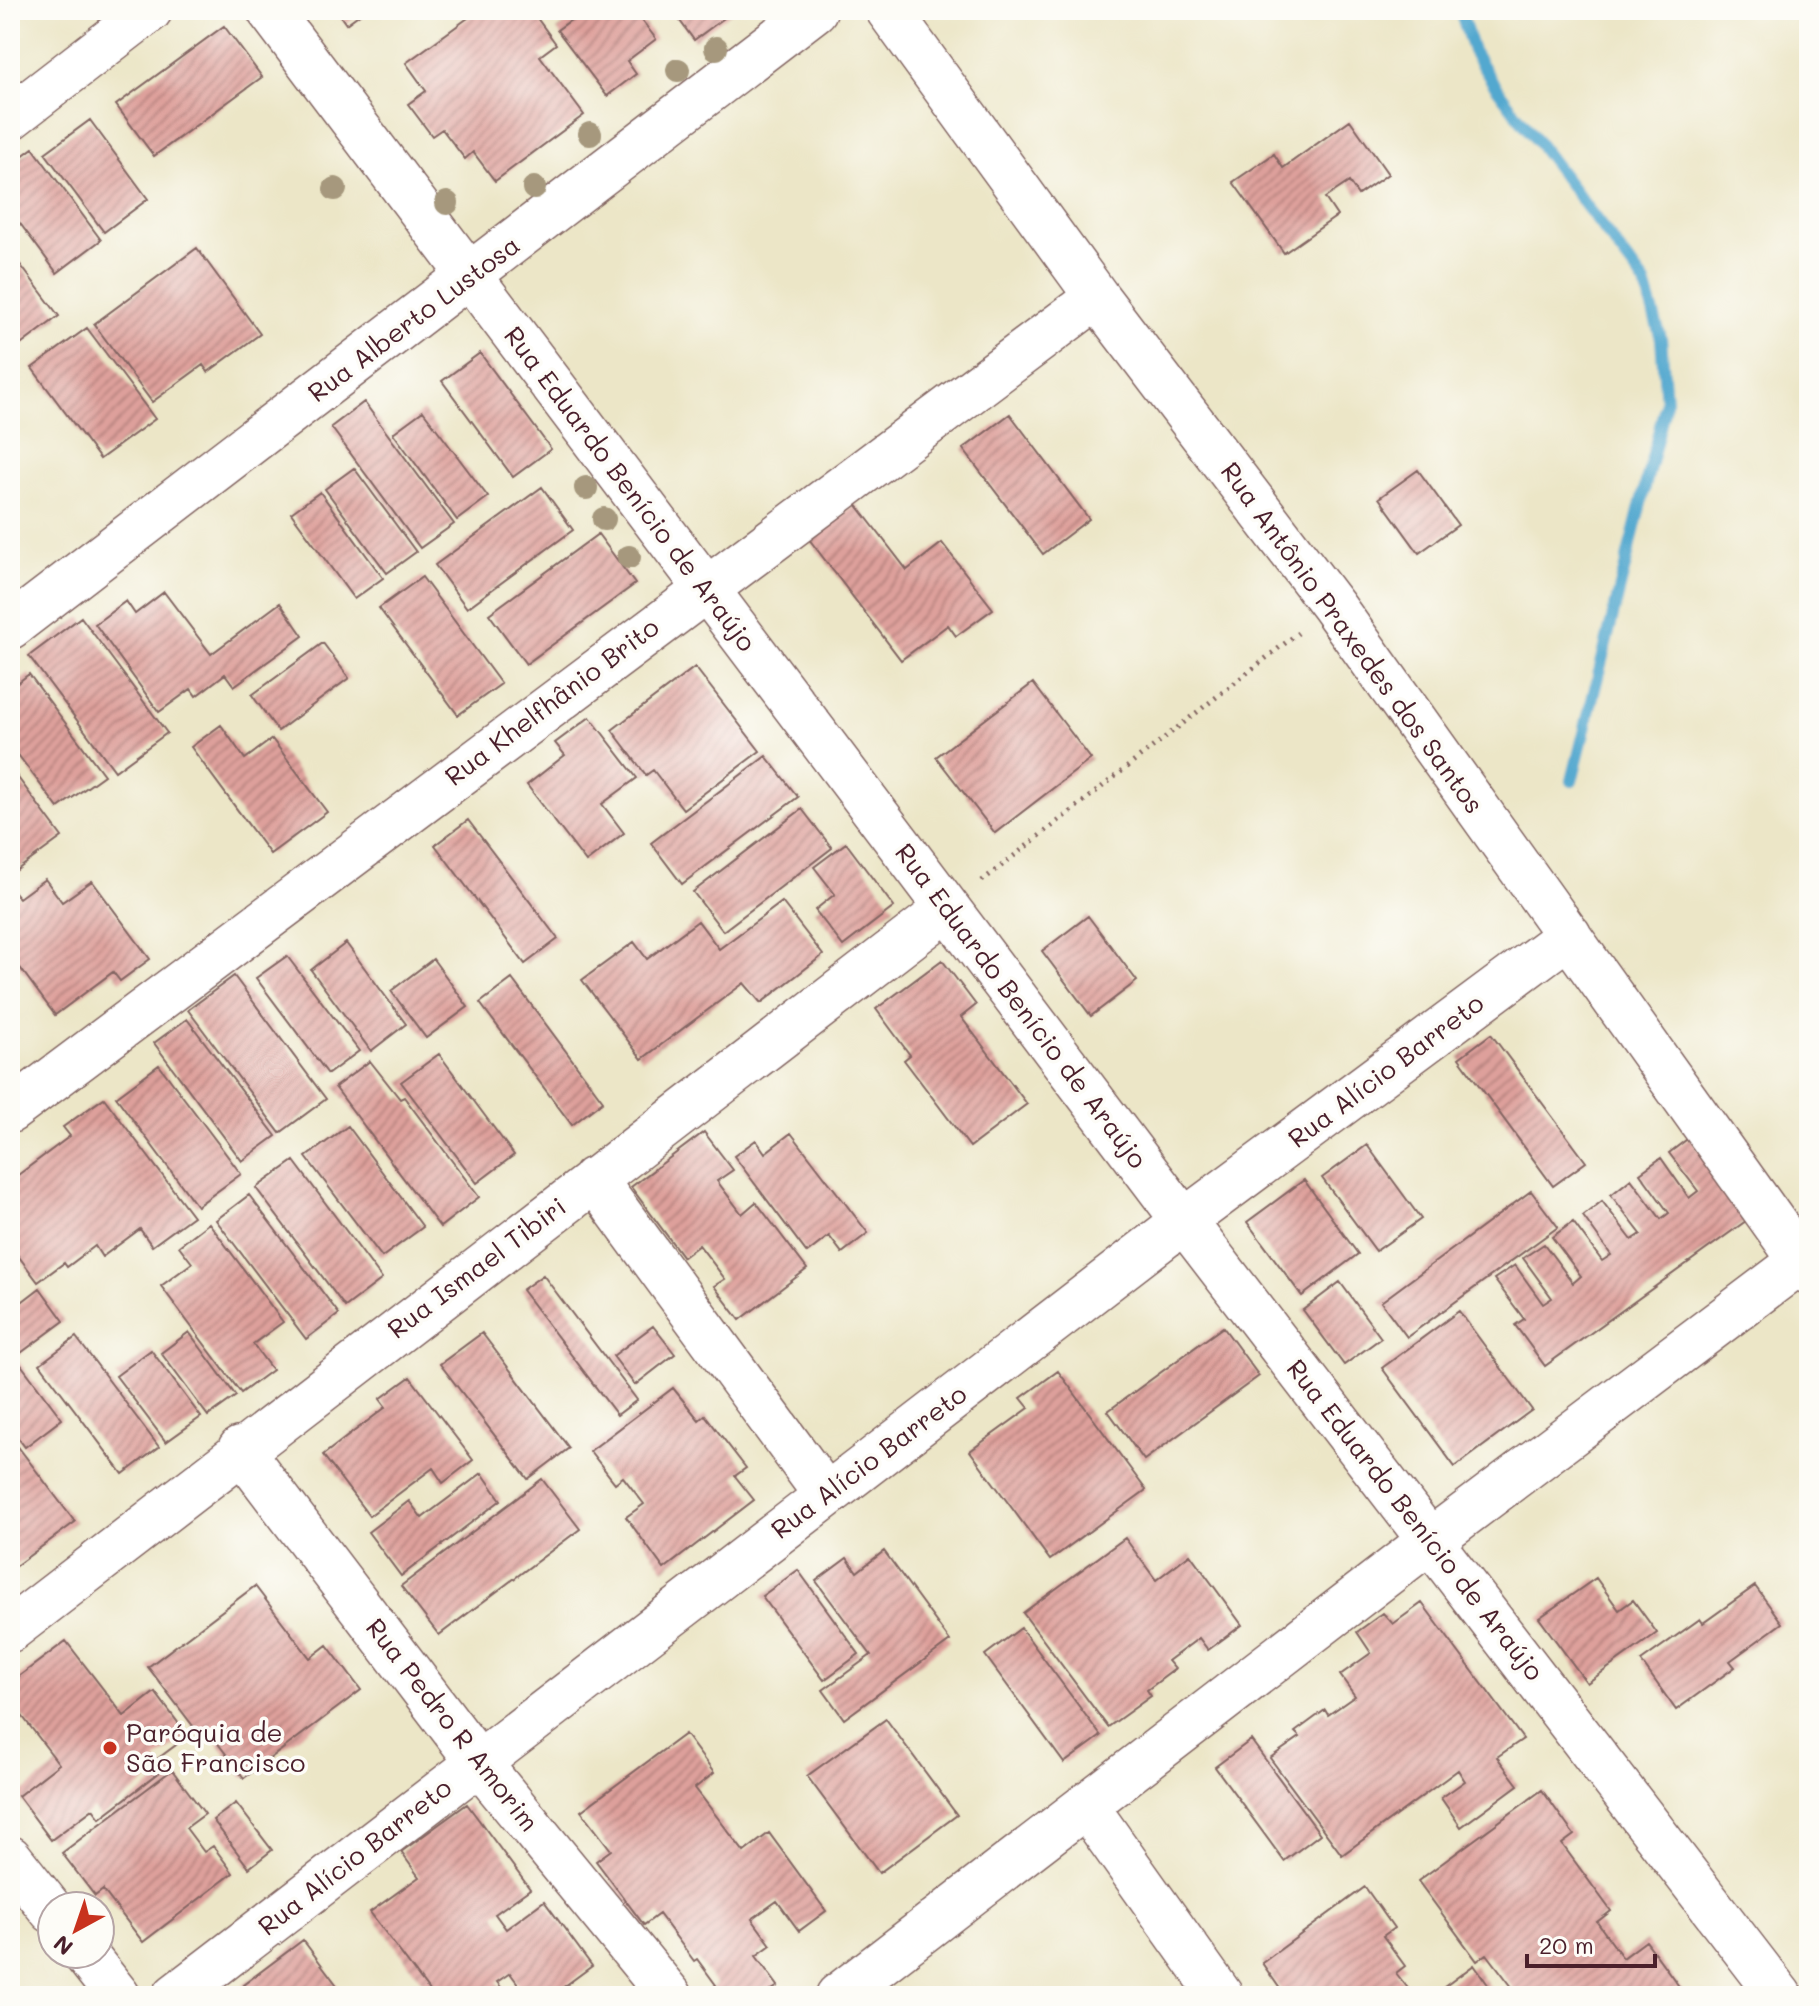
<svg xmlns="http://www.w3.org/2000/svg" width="1819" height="2006" viewBox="0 0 1819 2006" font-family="Mali,sans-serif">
	<defs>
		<pattern id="building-hatch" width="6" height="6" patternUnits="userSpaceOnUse" patternTransform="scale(2)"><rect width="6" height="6" fill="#dea09b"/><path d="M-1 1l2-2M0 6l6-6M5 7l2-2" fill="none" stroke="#b6827f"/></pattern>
	</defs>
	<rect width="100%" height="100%" fill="#fdfcf7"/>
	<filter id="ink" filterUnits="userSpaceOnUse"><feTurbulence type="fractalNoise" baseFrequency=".0125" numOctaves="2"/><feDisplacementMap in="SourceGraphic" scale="16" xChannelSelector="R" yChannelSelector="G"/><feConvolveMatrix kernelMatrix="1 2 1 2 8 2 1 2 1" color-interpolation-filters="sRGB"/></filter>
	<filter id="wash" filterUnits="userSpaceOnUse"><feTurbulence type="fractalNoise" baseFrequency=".006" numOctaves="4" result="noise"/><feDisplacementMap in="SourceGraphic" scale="32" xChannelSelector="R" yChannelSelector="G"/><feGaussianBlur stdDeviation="1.8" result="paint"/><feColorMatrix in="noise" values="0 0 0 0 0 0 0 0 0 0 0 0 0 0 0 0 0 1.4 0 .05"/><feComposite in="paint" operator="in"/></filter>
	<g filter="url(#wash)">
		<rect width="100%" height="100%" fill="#ece6c7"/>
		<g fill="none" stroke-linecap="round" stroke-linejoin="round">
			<!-- stream -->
			<path stroke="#52a8cf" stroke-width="12" d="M 1460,10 L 1473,51 L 1493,83 L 1645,284 L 1661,338 L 1666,402 L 1572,781"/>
		</g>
		<g id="blocks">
			<!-- building -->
			<path fill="url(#building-hatch)" d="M 336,10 L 365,10 L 346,24 Z
				M 479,10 L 531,10 L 556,44 L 540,56 L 584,115 L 495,181 L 473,152 L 465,159 L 442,129 L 432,136 L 408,104 L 426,91 L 406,63 Z
				M 585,10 L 634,10 L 656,39 L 627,61 L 636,74 L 607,96 L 557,30 Z
				M 672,10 L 735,10 L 694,40 Z
				M 224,26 L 262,77 L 154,156 L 116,105 Z
				M 90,120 L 148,199 L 104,232 L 45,153 Z
				M 1350,120 L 1388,174 L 1358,195 L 1349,182 L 1325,198 L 1337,216 L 1284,253 L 1233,182 L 1274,154 L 1283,168 Z
				M 33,148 L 101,240 L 57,273 L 10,210 L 10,165 Z
				M 197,248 L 260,334 L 208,372 L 203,365 L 152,402 L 94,324 Z
				M 10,251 L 59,316 L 10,353 Z
				M 87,328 L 155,419 L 100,459 L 32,368 Z
				M 480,353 L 551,449 L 513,477 L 442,381 Z
				M 364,402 L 454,524 L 420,548 L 331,427 Z
				M 423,411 L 488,497 L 457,520 L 393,433 Z
				M 1010,414 L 1089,519 L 1043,554 L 963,449 Z
				M 354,468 L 416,552 L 387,573 L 325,489 Z
				M 1418,470 L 1458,525 L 1419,553 L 1379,498 Z
				M 542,487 L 573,530 L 467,608 L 435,565 Z
				M 320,492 L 383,578 L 354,599 L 291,513 Z
				M 856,504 L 907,570 L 942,543 L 993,609 L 956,636 L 948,625 L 901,660 L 809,539 Z
				M 598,534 L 635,584 L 526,664 L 489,614 Z
				M 422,577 L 501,684 L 458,715 L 379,608 Z
				M 164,592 L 211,654 L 280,603 L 303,636 L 234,686 L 225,674 L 196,696 L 191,689 L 159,712 L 95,624 L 126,601 L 135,614 Z
				M 81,617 L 167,733 L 115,771 L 29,656 Z
				M 323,643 L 349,678 L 278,731 L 252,695 Z
				M 695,667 L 760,751 L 683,809 L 653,770 L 646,775 L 612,730 Z
				M 29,674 L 104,775 L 58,808 L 10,744 L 10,689 Z
				M 1033,683 L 1091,759 L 995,833 L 936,757 Z
				M 590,717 L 637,778 L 602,804 L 624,833 L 586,862 L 527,785 L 565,755 L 555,743 Z
				M 221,725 L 245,759 L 272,739 L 327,812 L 270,854 L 191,747 Z
				M 766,756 L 798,797 L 682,884 L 651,843 Z
				M 10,767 L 62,837 L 10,875 Z
				M 802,809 L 832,848 L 723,931 L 693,892 Z
				M 468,820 L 558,939 L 525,964 L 435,845 Z
				M 846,843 L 894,907 L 843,946 L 815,910 L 835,894 L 814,867 Z
				M 45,879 L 62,902 L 92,881 L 150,959 L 120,981 L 113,972 L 55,1015 L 10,954 L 10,893 L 13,891 L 19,898 Z
				M 782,902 L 823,955 L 761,1003 L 744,983 L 642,1059 L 582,980 L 634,942 L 647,959 L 698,921 L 719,949 Z
				M 1088,916 L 1137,981 L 1091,1016 L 1042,951 Z
				M 346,943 L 406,1024 L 371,1051 L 311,970 Z
				M 287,956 L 359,1051 L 328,1074 L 256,978 Z
				M 433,959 L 468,1007 L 426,1038 L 391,991 Z
				M 942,960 L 976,1005 L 961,1017 L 1027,1104 L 970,1147 L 904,1060 L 910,1055 L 876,1009 Z
				M 234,976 L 326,1099 L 280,1133 L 188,1010 Z
				M 512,979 L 603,1101 L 572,1125 L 480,1003 Z
				M 187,1019 L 276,1136 L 242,1161 L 154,1043 Z
				M 1491,1034 L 1586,1162 L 1553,1186 L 1459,1058 Z
				M 439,1054 L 514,1155 L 477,1183 L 401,1082 Z
				M 370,1061 L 400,1099 L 404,1097 L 479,1197 L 440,1227 L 335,1087 Z
				M 159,1065 L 241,1174 L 197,1206 L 116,1097 Z
				M 104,1098 L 193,1216 L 152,1246 L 140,1229 L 102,1257 L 95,1246 L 67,1267 L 64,1263 L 38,1282 L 10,1245 L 10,1181 L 70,1136 L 63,1127 Z
				M 348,1126 L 423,1227 L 382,1257 L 306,1157 Z
				M 704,1132 L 733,1170 L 717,1181 L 742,1214 L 756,1202 L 807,1269 L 740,1320 L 714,1286 L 725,1279 L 699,1245 L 683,1257 L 631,1187 Z
				M 791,1133 L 868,1233 L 842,1253 L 829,1236 L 807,1253 L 734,1156 L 756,1140 L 765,1153 Z
				M 1690,1137 L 1750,1218 L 1545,1366 L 1515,1325 L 1524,1319 L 1494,1279 L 1515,1265 L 1543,1304 L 1552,1298 L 1523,1258 L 1544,1244 L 1573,1283 L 1581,1276 L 1552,1237 L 1573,1222 L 1602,1261 L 1611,1255 L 1583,1216 L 1602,1201 L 1632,1240 L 1641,1234 L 1611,1195 L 1631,1179 L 1661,1219 L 1669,1213 L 1640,1173 L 1661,1158 L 1689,1198 L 1698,1191 L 1669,1153 Z
				M 1367,1145 L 1421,1219 L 1376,1251 L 1322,1178 Z
				M 294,1161 L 382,1279 L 345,1307 L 256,1188 Z
				M 1304,1180 L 1358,1254 L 1302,1296 L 1247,1222 Z
				M 1531,1191 L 1558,1227 L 1407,1337 L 1381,1302 Z
				M 249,1195 L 339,1314 L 306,1339 L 216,1220 Z
				M 209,1223 L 283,1322 L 253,1344 L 272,1370 L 241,1393 L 161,1286 L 192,1263 L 179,1246 Z
				M 543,1275 L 637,1400 L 617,1415 L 522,1290 Z
				M 1340,1282 L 1381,1338 L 1344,1365 L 1303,1310 Z
				M 40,1288 L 64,1321 L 18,1355 L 10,1344 L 10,1311 Z
				M 1459,1311 L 1532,1410 L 1455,1467 L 1382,1368 Z
				M 653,1326 L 675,1354 L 635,1385 L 613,1356 Z
				M 1223,1327 L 1259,1376 L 1144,1460 L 1108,1411 Z
				M 189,1332 L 236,1396 L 208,1416 L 161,1353 Z
				M 482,1333 L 569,1448 L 528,1479 L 440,1364 Z
				M 76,1337 L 159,1447 L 123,1474 L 40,1364 Z
				M 10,1350 L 62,1419 L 25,1447 L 10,1427 Z
				M 151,1350 L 201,1417 L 166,1442 L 116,1376 Z
				M 1058,1371 L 1146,1490 L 1050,1560 L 970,1451 L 1029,1408 L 1021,1398 Z
				M 410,1377 L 473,1460 L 443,1483 L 433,1468 L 369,1516 L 323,1455 L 386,1407 L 380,1399 Z
				M 673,1388 L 699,1420 L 705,1415 L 746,1468 L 735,1476 L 754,1500 L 664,1569 L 626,1517 L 644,1504 L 623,1477 L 615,1483 L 590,1451 Z
				M 10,1436 L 75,1522 L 10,1570 Z
				M 482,1473 L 501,1500 L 401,1576 L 368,1532 L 409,1501 L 422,1518 Z
				M 542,1479 L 580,1529 L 439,1635 L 401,1586 Z
				M 1125,1538 L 1156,1580 L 1190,1554 L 1242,1625 L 1208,1650 L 1199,1638 L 1168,1661 L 1175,1669 L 1147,1690 L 1151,1696 L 1108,1727 L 1023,1613 Z
				M 884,1551 L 950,1641 L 844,1719 L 823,1690 L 871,1655 L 816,1581 L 847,1558 L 857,1572 Z
				M 798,1570 L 859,1654 L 824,1680 L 762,1596 Z
				M 1596,1578 L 1619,1610 L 1633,1600 L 1657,1633 L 1587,1683 L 1539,1618 Z
				M 255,1586 L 310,1658 L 327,1645 L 361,1690 L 244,1778 L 210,1733 L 203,1739 L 148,1667 Z
				M 1755,1586 L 1782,1623 L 1730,1661 L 1735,1667 L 1676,1710 L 1641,1661 L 1700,1619 L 1703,1623 Z
				M 1422,1603 L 1523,1739 L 1497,1757 L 1518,1785 L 1461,1827 L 1441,1798 L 1465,1781 L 1458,1770 L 1342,1855 L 1270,1758 L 1300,1737 L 1295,1732 L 1325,1710 L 1328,1715 L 1355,1696 L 1340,1675 L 1371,1653 L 1357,1632 L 1383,1613 L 1393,1624 Z
				M 1021,1628 L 1101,1736 L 1064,1763 L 985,1655 Z
				M 66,1641 L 124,1716 L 155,1692 L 188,1736 L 156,1760 L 164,1769 L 100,1818 L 93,1809 L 51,1840 L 18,1796 L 59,1764 L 10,1700 L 10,1683 Z
				M 886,1719 L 957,1815 L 879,1873 L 807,1776 Z
				M 685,1734 L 714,1773 L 695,1788 L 744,1852 L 769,1833 L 826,1911 L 799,1931 L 777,1901 L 752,1919 L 771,1945 L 756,1956 L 778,1986 L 763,1996 L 702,1996 L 716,1985 L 697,1959 L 694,1961 L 659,1914 L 644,1925 L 596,1861 L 611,1850 L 581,1811 Z
				M 1251,1740 L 1320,1834 L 1284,1861 L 1215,1767 Z
				M 172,1770 L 205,1814 L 186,1828 L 204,1852 L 213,1846 L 233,1873 L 143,1942 L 103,1890 L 95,1896 L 62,1853 Z
				M 1542,1790 L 1574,1835 L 1562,1844 L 1611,1911 L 1597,1922 L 1623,1958 L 1646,1941 L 1686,1996 L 1519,1996 L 1487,1954 L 1477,1961 L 1418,1881 Z
				M 236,1803 L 272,1850 L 249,1868 L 213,1820 Z
				M 467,1804 L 530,1889 L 495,1914 L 506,1929 L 544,1901 L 592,1966 L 561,1989 L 567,1996 L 527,1996 L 510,1973 L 497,1982 L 508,1996 L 433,1996 L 370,1912 L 419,1877 L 401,1852 Z
				M 1365,1887 L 1394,1928 L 1383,1936 L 1405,1966 L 1396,1973 L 1414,1996 L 1308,1996 L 1306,1993 L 1285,1996 L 1262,1963 Z
				M 303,1940 L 345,1996 L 252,1996 L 243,1985 Z
				M 1474,1965 L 1496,1996 L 1432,1996 Z"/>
		</g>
	</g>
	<g filter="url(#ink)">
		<use href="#blocks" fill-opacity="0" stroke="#836562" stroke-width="2"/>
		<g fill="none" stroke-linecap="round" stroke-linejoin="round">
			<defs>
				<path id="minor" d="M 269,10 L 1184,1221 L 1780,1996
					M 888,10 L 1097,297 L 1333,606 L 1809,1272
					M 10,118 L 150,10
					M 10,627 L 815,10
					M 10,1111 L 1097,297
					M 594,1179 L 826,1495
					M 240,1449 L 478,1762 L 670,1996
					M 10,1630 L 947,909
					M 1086,1806 L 1221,1996
					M 10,1858 L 52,1911
					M 85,1954 L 118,1996
					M 175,1996 L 1184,1221 L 1569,935
					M 838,1996 L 1431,1540 L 1801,1261"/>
			</defs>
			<!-- minor casing -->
			<use href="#minor" stroke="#836562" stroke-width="47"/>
			<!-- path -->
			<path stroke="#836562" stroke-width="5" stroke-dasharray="2 6" stroke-linecap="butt" d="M 982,881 L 1298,633"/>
			<!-- minor -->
			<use href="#minor" stroke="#fff" stroke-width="44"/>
		</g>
		<!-- trees -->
		<g fill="#a6987d">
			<circle cx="716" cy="48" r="12"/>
			<circle cx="678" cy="70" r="12"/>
			<circle cx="590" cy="134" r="12"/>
			<circle cx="534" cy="188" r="12"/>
			<circle cx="335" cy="189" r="12"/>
			<circle cx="447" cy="203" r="12"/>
			<circle cx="586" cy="488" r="12"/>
			<circle cx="604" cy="519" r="12"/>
			<circle cx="629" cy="557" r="12"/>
		</g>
	</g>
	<!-- markers -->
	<circle fill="#c8321e" stroke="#fdfcf7" stroke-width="3" cx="110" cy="1748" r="8"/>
	<g text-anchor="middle" stroke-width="7" stroke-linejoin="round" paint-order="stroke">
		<!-- street labels -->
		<g font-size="26" fill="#4a1f2b" stroke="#fdfcf7">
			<text transform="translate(414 319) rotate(-37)" y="9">Rua Alberto Lustosa</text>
			<text transform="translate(630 489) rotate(53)" y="9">Rua Eduardo Benício de Araújo</text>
			<text transform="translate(1352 638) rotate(54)" y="9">Rua Antônio Praxedes dos Santos</text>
			<text transform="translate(552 702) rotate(-37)" y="9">Rua Khelfhânio Brito</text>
			<text transform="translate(1021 1006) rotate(53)" y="9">Rua Eduardo Benício de Araújo</text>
			<text transform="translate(1386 1071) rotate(-37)" y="9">Rua Alício Barreto</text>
			<text transform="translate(477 1268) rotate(-37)" y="9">Rua Ismael Tibiri</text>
			<text transform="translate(869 1462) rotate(-37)" y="9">Rua Alício Barreto</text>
			<text transform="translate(1415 1520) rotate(52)" y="9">Rua Eduardo Benício de Araújo</text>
			<text transform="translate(452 1725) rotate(52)" y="9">Rua Pedro R Amorim</text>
			<text transform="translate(355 1857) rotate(-38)" y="9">Rua Alício Barreto</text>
		</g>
		<!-- poi labels -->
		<g font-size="26" fill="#4a1f2b" stroke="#fdfcf7" text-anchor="start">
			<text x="126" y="1742">Paróquia de<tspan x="126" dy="30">São Francisco</tspan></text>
		</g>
	</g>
	<!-- margin -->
	<rect width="1819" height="2006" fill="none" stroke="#fdfcf7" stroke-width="40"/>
	<!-- north arrow -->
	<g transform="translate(76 1930) rotate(220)"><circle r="38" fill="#fdfcf7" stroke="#b5a4a5" stroke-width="2"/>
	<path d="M0-6L14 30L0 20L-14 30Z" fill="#c8321e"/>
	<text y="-12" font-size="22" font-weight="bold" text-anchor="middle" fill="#4a1f2b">N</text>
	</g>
	<!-- scale -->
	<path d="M1527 1954v12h128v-12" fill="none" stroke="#4a1f2b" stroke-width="4"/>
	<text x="1539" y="1954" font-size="24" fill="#4a1f2b" stroke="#fdfcf7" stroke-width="6" paint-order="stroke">20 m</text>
</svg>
